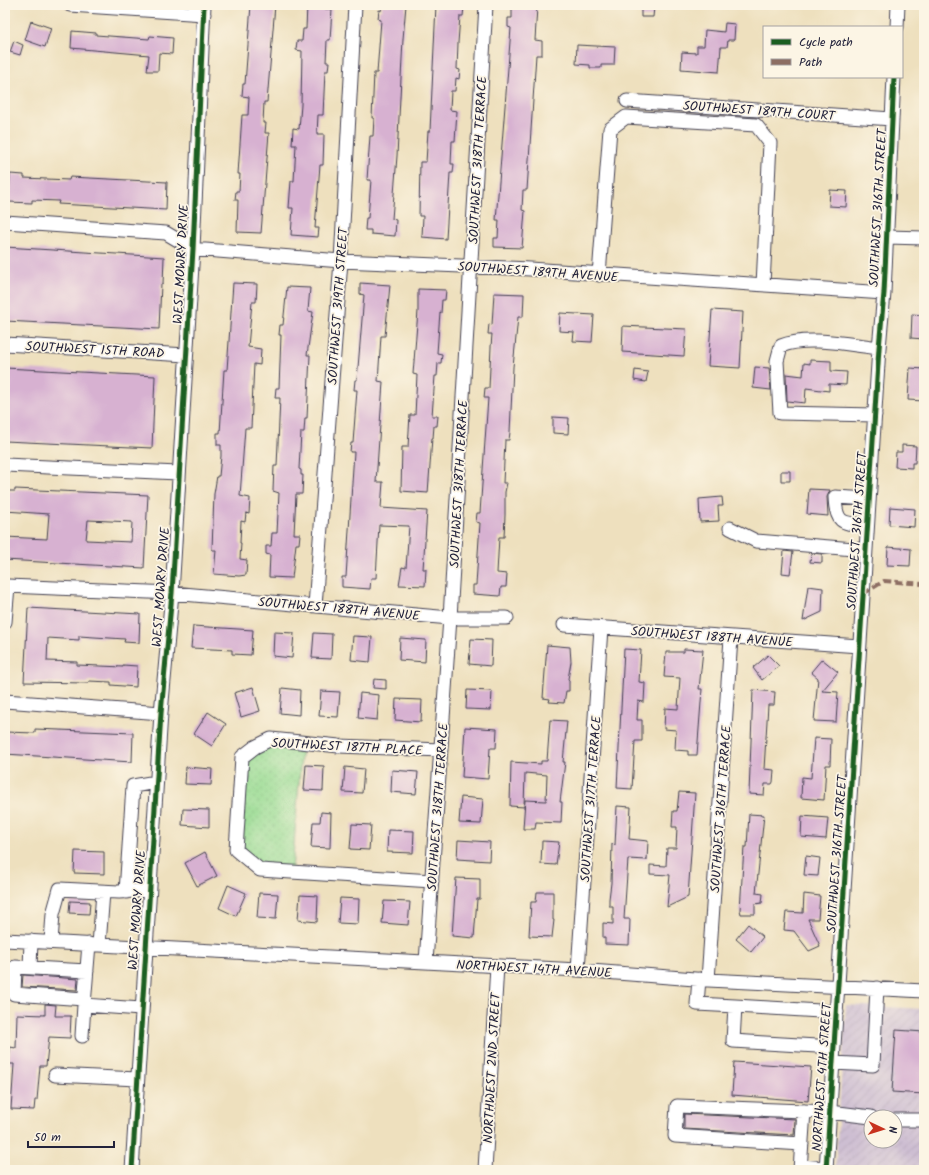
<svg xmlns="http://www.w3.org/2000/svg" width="929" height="1175" viewBox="0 0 929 1175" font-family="Kalam,sans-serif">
	<defs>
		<pattern id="industrial-furrows" width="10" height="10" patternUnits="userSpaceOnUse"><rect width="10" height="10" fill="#cdbed2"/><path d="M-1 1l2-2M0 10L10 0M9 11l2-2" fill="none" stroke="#b0a3b5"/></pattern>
		<pattern id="grass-dots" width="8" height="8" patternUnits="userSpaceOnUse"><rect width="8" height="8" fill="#98db93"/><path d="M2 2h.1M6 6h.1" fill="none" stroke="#83bc80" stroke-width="1.8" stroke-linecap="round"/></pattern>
	</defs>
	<rect width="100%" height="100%" fill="#fcf5e5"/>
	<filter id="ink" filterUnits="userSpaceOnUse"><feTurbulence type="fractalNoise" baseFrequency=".025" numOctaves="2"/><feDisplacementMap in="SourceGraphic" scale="8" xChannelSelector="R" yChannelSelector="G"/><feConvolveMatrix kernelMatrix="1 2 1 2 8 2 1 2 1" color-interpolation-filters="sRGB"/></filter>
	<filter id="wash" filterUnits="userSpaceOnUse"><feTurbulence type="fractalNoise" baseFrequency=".012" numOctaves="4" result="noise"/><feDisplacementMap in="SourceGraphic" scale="16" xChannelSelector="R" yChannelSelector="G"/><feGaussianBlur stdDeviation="0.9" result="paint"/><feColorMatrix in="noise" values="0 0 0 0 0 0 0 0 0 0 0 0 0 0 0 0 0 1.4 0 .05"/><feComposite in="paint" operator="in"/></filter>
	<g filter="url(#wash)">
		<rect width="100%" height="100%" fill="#eee0be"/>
		<!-- industrial -->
		<path fill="url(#industrial-furrows)" fill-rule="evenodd" d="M 846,1005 L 924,1009 L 924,1170 L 835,1170 ZM 871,1117 L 895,1117 L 895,1141 L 871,1141 Z"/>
		<!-- grass -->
		<path fill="url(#grass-dots)" stroke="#5d7e67" d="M 271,741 L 302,744 L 292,870 L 261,868 L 238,849 L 244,758 Z"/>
		<g id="blocks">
			<!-- building -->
			<path fill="#d7b1d1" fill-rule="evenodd" d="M 251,5 L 275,5 L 267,102 L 264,102 L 263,123 L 266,123 L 265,133 L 269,133 L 261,233 L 237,232 L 238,200 L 235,200 L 236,191 L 239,191 L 240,174 L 238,174 L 242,115 L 248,115 L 249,97 L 242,96 L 243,84 L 245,84 Z
				M 307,5 L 325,5 L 325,9 L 332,9 L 330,40 L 327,40 L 326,62 L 329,62 L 328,71 L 325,71 L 323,115 L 318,115 L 317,134 L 324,134 L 323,165 L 320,165 L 316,215 L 315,228 L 319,228 L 318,237 L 291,235 L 293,208 L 289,208 L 291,181 L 294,181 L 296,145 L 292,145 L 293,128 L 299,129 L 301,105 L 302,51 L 296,50 L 297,41 L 302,41 L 303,29 L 306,29 Z
				M 382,5 L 406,5 L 403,39 L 397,156 L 392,219 L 396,220 L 395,236 L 371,234 L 371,230 L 365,230 L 366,218 L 368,218 L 371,180 L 367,180 L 370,136 L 373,136 L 374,118 L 372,118 L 374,73 L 377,73 L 381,20 L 378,19 L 379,10 L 381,11 Z
				M 436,5 L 464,7 L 463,16 L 460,16 L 458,43 L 457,69 L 460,70 L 459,79 L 456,78 L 455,91 L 451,91 L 450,110 L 457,111 L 455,141 L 452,141 L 451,164 L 454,164 L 453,173 L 450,173 L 446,239 L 422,237 L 423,216 L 419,216 L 420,162 L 426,162 L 428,131 L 430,131 Z
				M 512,6 L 537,7 L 535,40 L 542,41 L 542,55 L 536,55 L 527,190 L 523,190 L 522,210 L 525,211 L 522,248 L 494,247 L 494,238 L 498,238 L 499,220 L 496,220 L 508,68 L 511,28 L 508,27 L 508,18 L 512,18 Z
				M 641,6 L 654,7 L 653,17 L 641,17 Z
				M 31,21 L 51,28 L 45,47 L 25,40 Z
				M 725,23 L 735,24 L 734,40 L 728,40 L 727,47 L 721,47 L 719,72 L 681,69 L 682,52 L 697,53 L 697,46 L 704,46 L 705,30 L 724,32 Z
				M 72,31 L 96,33 L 96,35 L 149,39 L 150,36 L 173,38 L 172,54 L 159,53 L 158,71 L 147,71 L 149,55 L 71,48 Z
				M 14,41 L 23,45 L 20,55 L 10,52 Z
				M 577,45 L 615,47 L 614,65 L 601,65 L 601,68 L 590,68 L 590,65 L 576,64 Z
				M 10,174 L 24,175 L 24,178 L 69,180 L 70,177 L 167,182 L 166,210 L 58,204 L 59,201 L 32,200 L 32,203 L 9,202 Z
				M 830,190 L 847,191 L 846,207 L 829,206 Z
				M 5,247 L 164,257 L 163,284 L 161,284 L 159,329 L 5,321 Z
				M 233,283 L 257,284 L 256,302 L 252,302 L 248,347 L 261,349 L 260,365 L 254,364 L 251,428 L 245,428 L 240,496 L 250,498 L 249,514 L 246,513 L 245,522 L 241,521 L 240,543 L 241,543 L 240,559 L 247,560 L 246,575 L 239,576 L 214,574 L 216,550 L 212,550 L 214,494 L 217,476 L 219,476 L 221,456 L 221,445 L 217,445 L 217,433 L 220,433 L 224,370 L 227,370 Z
				M 360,283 L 390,285 L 385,336 L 381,336 L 378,381 L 383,382 L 376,482 L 383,482 L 381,508 L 427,511 L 423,569 L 426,569 L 425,586 L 399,585 L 402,567 L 406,568 L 409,526 L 379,525 L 376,578 L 371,578 L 370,589 L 342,587 L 342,577 L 346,577 L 354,452 L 350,452 L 351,443 L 353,443 L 357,390 L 354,390 L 355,380 L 357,380 L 364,295 L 360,294 Z
				M 287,287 L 310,288 L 308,311 L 313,312 L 307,355 L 310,355 L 307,418 L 305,418 L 304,432 L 301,432 L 299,469 L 301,470 L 301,475 L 303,475 L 302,494 L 296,494 L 294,534 L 300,534 L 299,544 L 296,544 L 292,578 L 269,577 L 270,555 L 266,554 L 266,546 L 271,546 L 272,533 L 277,533 L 279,493 L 273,491 L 274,466 L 277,466 L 280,398 L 275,398 L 276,388 L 279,388 L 280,362 L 281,335 L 279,335 L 280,325 L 283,325 Z
				M 418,289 L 446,290 L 445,300 L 442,300 L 441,313 L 440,312 L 437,353 L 442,354 L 441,363 L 438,363 L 437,376 L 435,376 L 432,416 L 438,416 L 437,426 L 434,426 L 433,438 L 432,438 L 428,493 L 401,491 L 402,447 L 408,447 L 410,415 L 415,415 L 417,375 L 413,374 L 418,311 Z
				M 494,293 L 524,294 L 523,317 L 518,317 L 513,367 L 510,432 L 509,440 L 505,440 L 503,483 L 507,483 L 505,492 L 505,515 L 504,537 L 499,537 L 497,573 L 507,574 L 506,587 L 501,587 L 500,596 L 473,594 L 473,585 L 476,585 L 480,523 L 476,522 L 477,513 L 480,513 L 488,398 L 484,398 L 485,388 L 489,388 L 491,347 L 492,334 L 488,334 L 489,324 L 492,325 Z
				M 712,310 L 743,312 L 740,368 L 708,366 Z
				M 560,313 L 594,315 L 592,342 L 573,341 L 574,332 L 559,331 Z
				M 912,314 L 924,315 L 924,339 L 911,338 Z
				M 623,326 L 686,329 L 684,356 L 622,352 Z
				M 810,360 L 831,361 L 831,371 L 847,372 L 846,385 L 829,384 L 829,391 L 806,388 L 805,403 L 787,401 L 786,374 L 803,376 L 804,363 L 810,364 Z
				M 755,367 L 769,368 L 771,390 L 753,388 Z
				M 5,368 L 155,376 L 152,448 L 5,441 Z
				M 910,368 L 924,369 L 924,401 L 908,400 Z
				M 635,370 L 648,372 L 646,382 L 634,380 Z
				M 553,417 L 569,418 L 568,434 L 553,433 Z
				M 902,445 L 916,446 L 915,463 L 912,463 L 912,468 L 895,467 L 896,452 L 902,452 Z
				M 781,471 L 790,471 L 790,481 L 781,481 Z
				M 15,489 L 148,495 L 144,568 L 5,560 L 5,537 L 47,539 L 49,514 L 5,511 L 5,491 L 15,491 ZM 88,520 L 132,522 L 131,542 L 86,540 Z
				M 809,489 L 830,490 L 827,497 L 828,516 L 807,514 Z
				M 722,497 L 723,506 L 718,506 L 719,521 L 700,522 L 699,499 Z
				M 890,507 L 915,509 L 914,527 L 889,525 Z
				M 888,547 L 911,549 L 910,566 L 887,565 Z
				M 784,551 L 793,552 L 790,574 L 782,573 Z
				M 811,553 L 822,554 L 822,563 L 810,562 Z
				M 808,586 L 823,588 L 822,612 L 803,621 Z
				M 28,608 L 140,614 L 139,643 L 124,642 L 125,639 L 79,636 L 79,640 L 48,638 L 47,661 L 77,662 L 77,665 L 123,667 L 123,665 L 137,666 L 136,687 L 111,685 L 111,682 L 89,681 L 88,683 L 24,682 Z
				M 193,626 L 253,630 L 251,655 L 232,654 L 232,650 L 191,648 Z
				M 274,632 L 294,633 L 292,658 L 273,656 Z
				M 314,633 L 332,634 L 331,659 L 312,658 Z
				M 353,636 L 372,637 L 370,662 L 351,660 Z
				M 400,638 L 426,640 L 425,662 L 399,660 Z
				M 471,639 L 492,640 L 491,666 L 469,664 Z
				M 547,645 L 570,647 L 571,662 L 568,679 L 569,680 L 569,691 L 566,691 L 564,703 L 549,702 L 550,699 L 543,698 Z
				M 624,649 L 641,650 L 639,682 L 645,683 L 644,702 L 638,701 L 637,720 L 642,720 L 642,741 L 635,741 L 632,789 L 617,788 Z
				M 684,649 L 703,650 L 699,689 L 702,689 L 697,755 L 688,755 L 688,751 L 675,750 L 676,730 L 664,729 L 665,708 L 678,709 L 680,678 L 664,677 L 666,652 L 684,652 Z
				M 768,655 L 779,666 L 762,680 L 753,668 Z
				M 822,659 L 838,672 L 822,691 L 838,692 L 836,722 L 814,721 L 818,678 L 811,672 Z
				M 374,679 L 386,680 L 386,689 L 373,688 Z
				M 253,687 L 260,711 L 241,717 L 234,693 Z
				M 282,688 L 300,690 L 299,715 L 280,713 Z
				M 467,690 L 492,691 L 491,710 L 466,709 Z
				M 753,690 L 775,692 L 774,705 L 768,705 L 764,769 L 774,770 L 773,782 L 772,784 L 765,784 L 764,795 L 749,794 Z
				M 321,691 L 340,692 L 338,717 L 319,716 Z
				M 360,693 L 379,695 L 377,720 L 358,718 Z
				M 396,699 L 422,700 L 421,722 L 395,720 Z
				M 208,712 L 226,724 L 212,746 L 194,734 Z
				M 550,720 L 567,721 L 563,762 L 565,762 L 560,802 L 562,802 L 561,823 L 536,822 L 535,829 L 523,829 L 525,800 L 546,801 L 547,775 L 525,773 L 524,807 L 510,806 L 511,762 L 541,764 L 541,761 L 547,761 Z
				M 465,727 L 497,729 L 496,748 L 490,748 L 488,779 L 462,777 Z
				M 35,729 L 133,733 L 132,762 L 5,754 L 5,732 L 35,733 Z
				M 814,738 L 831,739 L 830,765 L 826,765 L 824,800 L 801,798 L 802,777 L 811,778 Z
				M 306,765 L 324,766 L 323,791 L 304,790 Z
				M 186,767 L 212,769 L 211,785 L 185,784 Z
				M 345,767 L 364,769 L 362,793 L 343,792 Z
				M 392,770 L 418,772 L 416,794 L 391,792 Z
				M 679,792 L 695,793 L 688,897 L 667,907 L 670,875 L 650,874 L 650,865 L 666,866 L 667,848 L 676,848 L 677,827 L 672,827 L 673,811 L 677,811 Z
				M 461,797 L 483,799 L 481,824 L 459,823 Z
				M 617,806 L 631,807 L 629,839 L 648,841 L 647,860 L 628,859 L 624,919 L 630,919 L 629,945 L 605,944 L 605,938 L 603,938 L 603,923 L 613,924 L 613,906 L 609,906 L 609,899 L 611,883 L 612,844 L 615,845 Z
				M 183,809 L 209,810 L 209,827 L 182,825 Z
				M 321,812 L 331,813 L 330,848 L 311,847 L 313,822 L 320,822 Z
				M 749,814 L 764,815 L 756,893 L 763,894 L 762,903 L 755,904 L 755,914 L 741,914 L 740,910 L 744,847 L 747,847 Z
				M 802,816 L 828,818 L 826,839 L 801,837 Z
				M 352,824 L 371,825 L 369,850 L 350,849 Z
				M 388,830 L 414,831 L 413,853 L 387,852 Z
				M 458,840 L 490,842 L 489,861 L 457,859 Z
				M 542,841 L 559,842 L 556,865 L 541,864 Z
				M 75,851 L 104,852 L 104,874 L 74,873 Z
				M 205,852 L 217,876 L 197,886 L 185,863 Z
				M 806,856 L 820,858 L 818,876 L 804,875 Z
				M 456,878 L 480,879 L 480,899 L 477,899 L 474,938 L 452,936 Z
				M 228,885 L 246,893 L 236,916 L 219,908 Z
				M 537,892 L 553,892 L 553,920 L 554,920 L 552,937 L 529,936 L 531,902 L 536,902 Z
				M 259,893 L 278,894 L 276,919 L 257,918 Z
				M 804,894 L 820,896 L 818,919 L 808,919 L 820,946 L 809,951 L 794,931 L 784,930 L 786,912 L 803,913 Z
				M 300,895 L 318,896 L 317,922 L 298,920 Z
				M 340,898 L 359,899 L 358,924 L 338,923 Z
				M 70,901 L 90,902 L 89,914 L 69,913 Z
				M 384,901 L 410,902 L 408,925 L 382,923 Z
				M 748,924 L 763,937 L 751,952 L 736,939 Z
				M 23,975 L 78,979 L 77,990 L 22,987 Z
				M 45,1004 L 56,1005 L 55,1016 L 71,1016 L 70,1038 L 49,1037 L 46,1066 L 40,1066 L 37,1100 L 35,1100 L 34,1110 L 11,1109 L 14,1064 L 9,1064 L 10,1047 L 16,1048 L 17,1014 L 45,1015 Z
				M 896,1030 L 924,1032 L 924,1094 L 892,1092 Z
				M 734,1062 L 811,1067 L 808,1101 L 732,1095 Z
				M 684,1114 L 795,1119 L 794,1135 L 684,1129 Z"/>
		</g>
	</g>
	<g filter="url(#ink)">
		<use href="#blocks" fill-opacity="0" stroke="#413e4f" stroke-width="1"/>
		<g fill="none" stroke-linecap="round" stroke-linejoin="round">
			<defs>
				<path id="minor" d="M 70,5 L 204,14
					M 897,27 L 898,5
					M 627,101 L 892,119
					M 5,222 L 166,233 L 193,249 L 341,261 L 530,269 L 884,293
					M 887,237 L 924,238
					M 599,275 L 610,129 L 626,117 L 756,125 L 770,143 L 763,285
					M 5,344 L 186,355
					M 875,415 L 780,413 L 777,361 L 781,346 C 807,335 851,345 879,348
					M 5,465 L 178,473
					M 867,525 C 843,523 836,525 835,497 L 869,499
					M 730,528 L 756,541 L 866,550
					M 315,606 L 341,261 L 355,5
					M 5,622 L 8,586 L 172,593 L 450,618 L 507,618
					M 564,625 L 859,646
					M 5,701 L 161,713
					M 432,881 L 260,870 L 236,850 L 242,757 L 255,747 L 271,739 L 339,746 L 441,750
					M 126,892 L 133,786 L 156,782
					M 5,940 L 578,970 L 708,980 L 924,991
					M 51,942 L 53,914 L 60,889 L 119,892 L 149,890
					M 89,944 L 84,1005 L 141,1009
					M 99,945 L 103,892
					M 426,962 L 450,618 L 486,5
					M 30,968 L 31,941
					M 578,970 L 601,628
					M 699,979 L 697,1004 L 735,1006
					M 708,980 L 731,638
					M 84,999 L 14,994 L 15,967 L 87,971
					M 82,1036 L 84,1005
					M 834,1047 L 733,1041 L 735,1006 L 837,1012
					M 833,1063 L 873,1065 L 877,988
					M 55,1075 L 137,1079
					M 895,1120 L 924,1120
					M 802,1144 L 675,1136 L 677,1106 L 830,1112 L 871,1117
					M 801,1166 L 826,1168
					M 132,1170 L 161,713 L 172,593 L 193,249 L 204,5
					M 485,1170 L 497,966
					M 800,1170 L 804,1111
					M 826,1170 L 879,348 L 884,293 L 894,77"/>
			</defs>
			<!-- minor casing -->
			<use href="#minor" stroke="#413e4f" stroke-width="15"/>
			<!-- minor -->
			<use href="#minor" stroke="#fff" stroke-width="13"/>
			<!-- quiet -->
			<path stroke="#8d6e63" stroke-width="4" stroke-dasharray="8 4" stroke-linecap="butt" d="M 863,594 L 884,581 L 924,584"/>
			<defs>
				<path id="cycleway" d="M 132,1170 L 161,713 L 172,593 L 193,249 L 204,5
					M 826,1170 L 879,348 L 884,293 L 894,77"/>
			</defs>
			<!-- cycleway casing -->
			<use href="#cycleway" stroke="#fcf5e5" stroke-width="8"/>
			<!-- cycleway -->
			<use href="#cycleway" stroke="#1b5e20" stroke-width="5"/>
		</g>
	</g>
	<g text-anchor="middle" stroke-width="3.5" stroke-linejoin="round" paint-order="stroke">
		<!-- street labels -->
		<g font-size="13" fill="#22223b" stroke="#fcf5e5">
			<text transform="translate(759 110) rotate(4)" y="5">SOUTHWEST 189TH COURT</text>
			<text transform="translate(477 160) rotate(-87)" y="5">SOUTHWEST 318TH TERRACE</text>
			<text transform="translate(877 208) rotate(-87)" y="5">SOUTHWEST 316TH STREET</text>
			<text transform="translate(180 264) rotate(-87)" y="5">WEST MOWRY DRIVE</text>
			<text transform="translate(538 271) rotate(4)" y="5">SOUTHWEST 189TH AVENUE</text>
			<text transform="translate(337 306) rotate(-86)" y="5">SOUTHWEST 319TH STREET</text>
			<text transform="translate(95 349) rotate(3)" y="5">SOUTHWEST 15TH ROAD</text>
			<text transform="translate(458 484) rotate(-87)" y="5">SOUTHWEST 318TH TERRACE</text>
			<text transform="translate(856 531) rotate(-86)" y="5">SOUTHWEST 316TH STREET</text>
			<text transform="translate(160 587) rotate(-86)" y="5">WEST MOWRY DRIVE</text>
			<text transform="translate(339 608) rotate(5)" y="5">SOUTHWEST 188TH AVENUE</text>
			<text transform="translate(712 636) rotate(4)" y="5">SOUTHWEST 188TH AVENUE</text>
			<text transform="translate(347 746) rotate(3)" y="5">SOUTHWEST 187TH PLACE</text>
			<text transform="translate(590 799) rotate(-86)" y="5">SOUTHWEST 317TH TERRACE</text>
			<text transform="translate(437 807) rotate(-86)" y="5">SOUTHWEST 318TH TERRACE</text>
			<text transform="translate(720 809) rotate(-86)" y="5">SOUTHWEST 316TH TERRACE</text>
			<text transform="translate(836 854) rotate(-86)" y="5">SOUTHWEST 316TH STREET</text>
			<text transform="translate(136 910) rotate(-86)" y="5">WEST MOWRY DRIVE</text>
			<text transform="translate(534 968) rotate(3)" y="5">NORTHWEST 14TH AVENUE</text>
			<text transform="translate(491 1068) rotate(-87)" y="5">NORTHWEST 2ND STREET</text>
			<text transform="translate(821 1077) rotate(-86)" y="5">NORTHWEST 4TH STREET</text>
		</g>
	</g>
	<!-- margin -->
	<rect width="929" height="1175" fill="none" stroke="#fcf5e5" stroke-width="20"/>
	<!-- legend -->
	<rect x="763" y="26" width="140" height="52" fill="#fcf5e5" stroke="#a5a1a1"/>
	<rect x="771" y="39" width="20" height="6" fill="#1b5e20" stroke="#a5a1a1"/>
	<text x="799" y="46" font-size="12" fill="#22223b">Cycle path</text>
	<rect x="771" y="59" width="20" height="6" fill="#8d6e63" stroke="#a5a1a1"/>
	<text x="799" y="66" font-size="12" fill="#22223b">Path</text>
	<!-- north arrow -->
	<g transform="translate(883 1129) rotate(94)"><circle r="19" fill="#fcf5e5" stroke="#a5a1a1"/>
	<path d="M0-3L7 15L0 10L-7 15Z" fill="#c8321e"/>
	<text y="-6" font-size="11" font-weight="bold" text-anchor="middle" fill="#22223b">N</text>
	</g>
	<!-- scale -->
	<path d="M28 1141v6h86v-6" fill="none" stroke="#22223b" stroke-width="2"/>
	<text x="34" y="1141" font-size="12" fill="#22223b" stroke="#fcf5e5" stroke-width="3" paint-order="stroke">50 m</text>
</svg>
